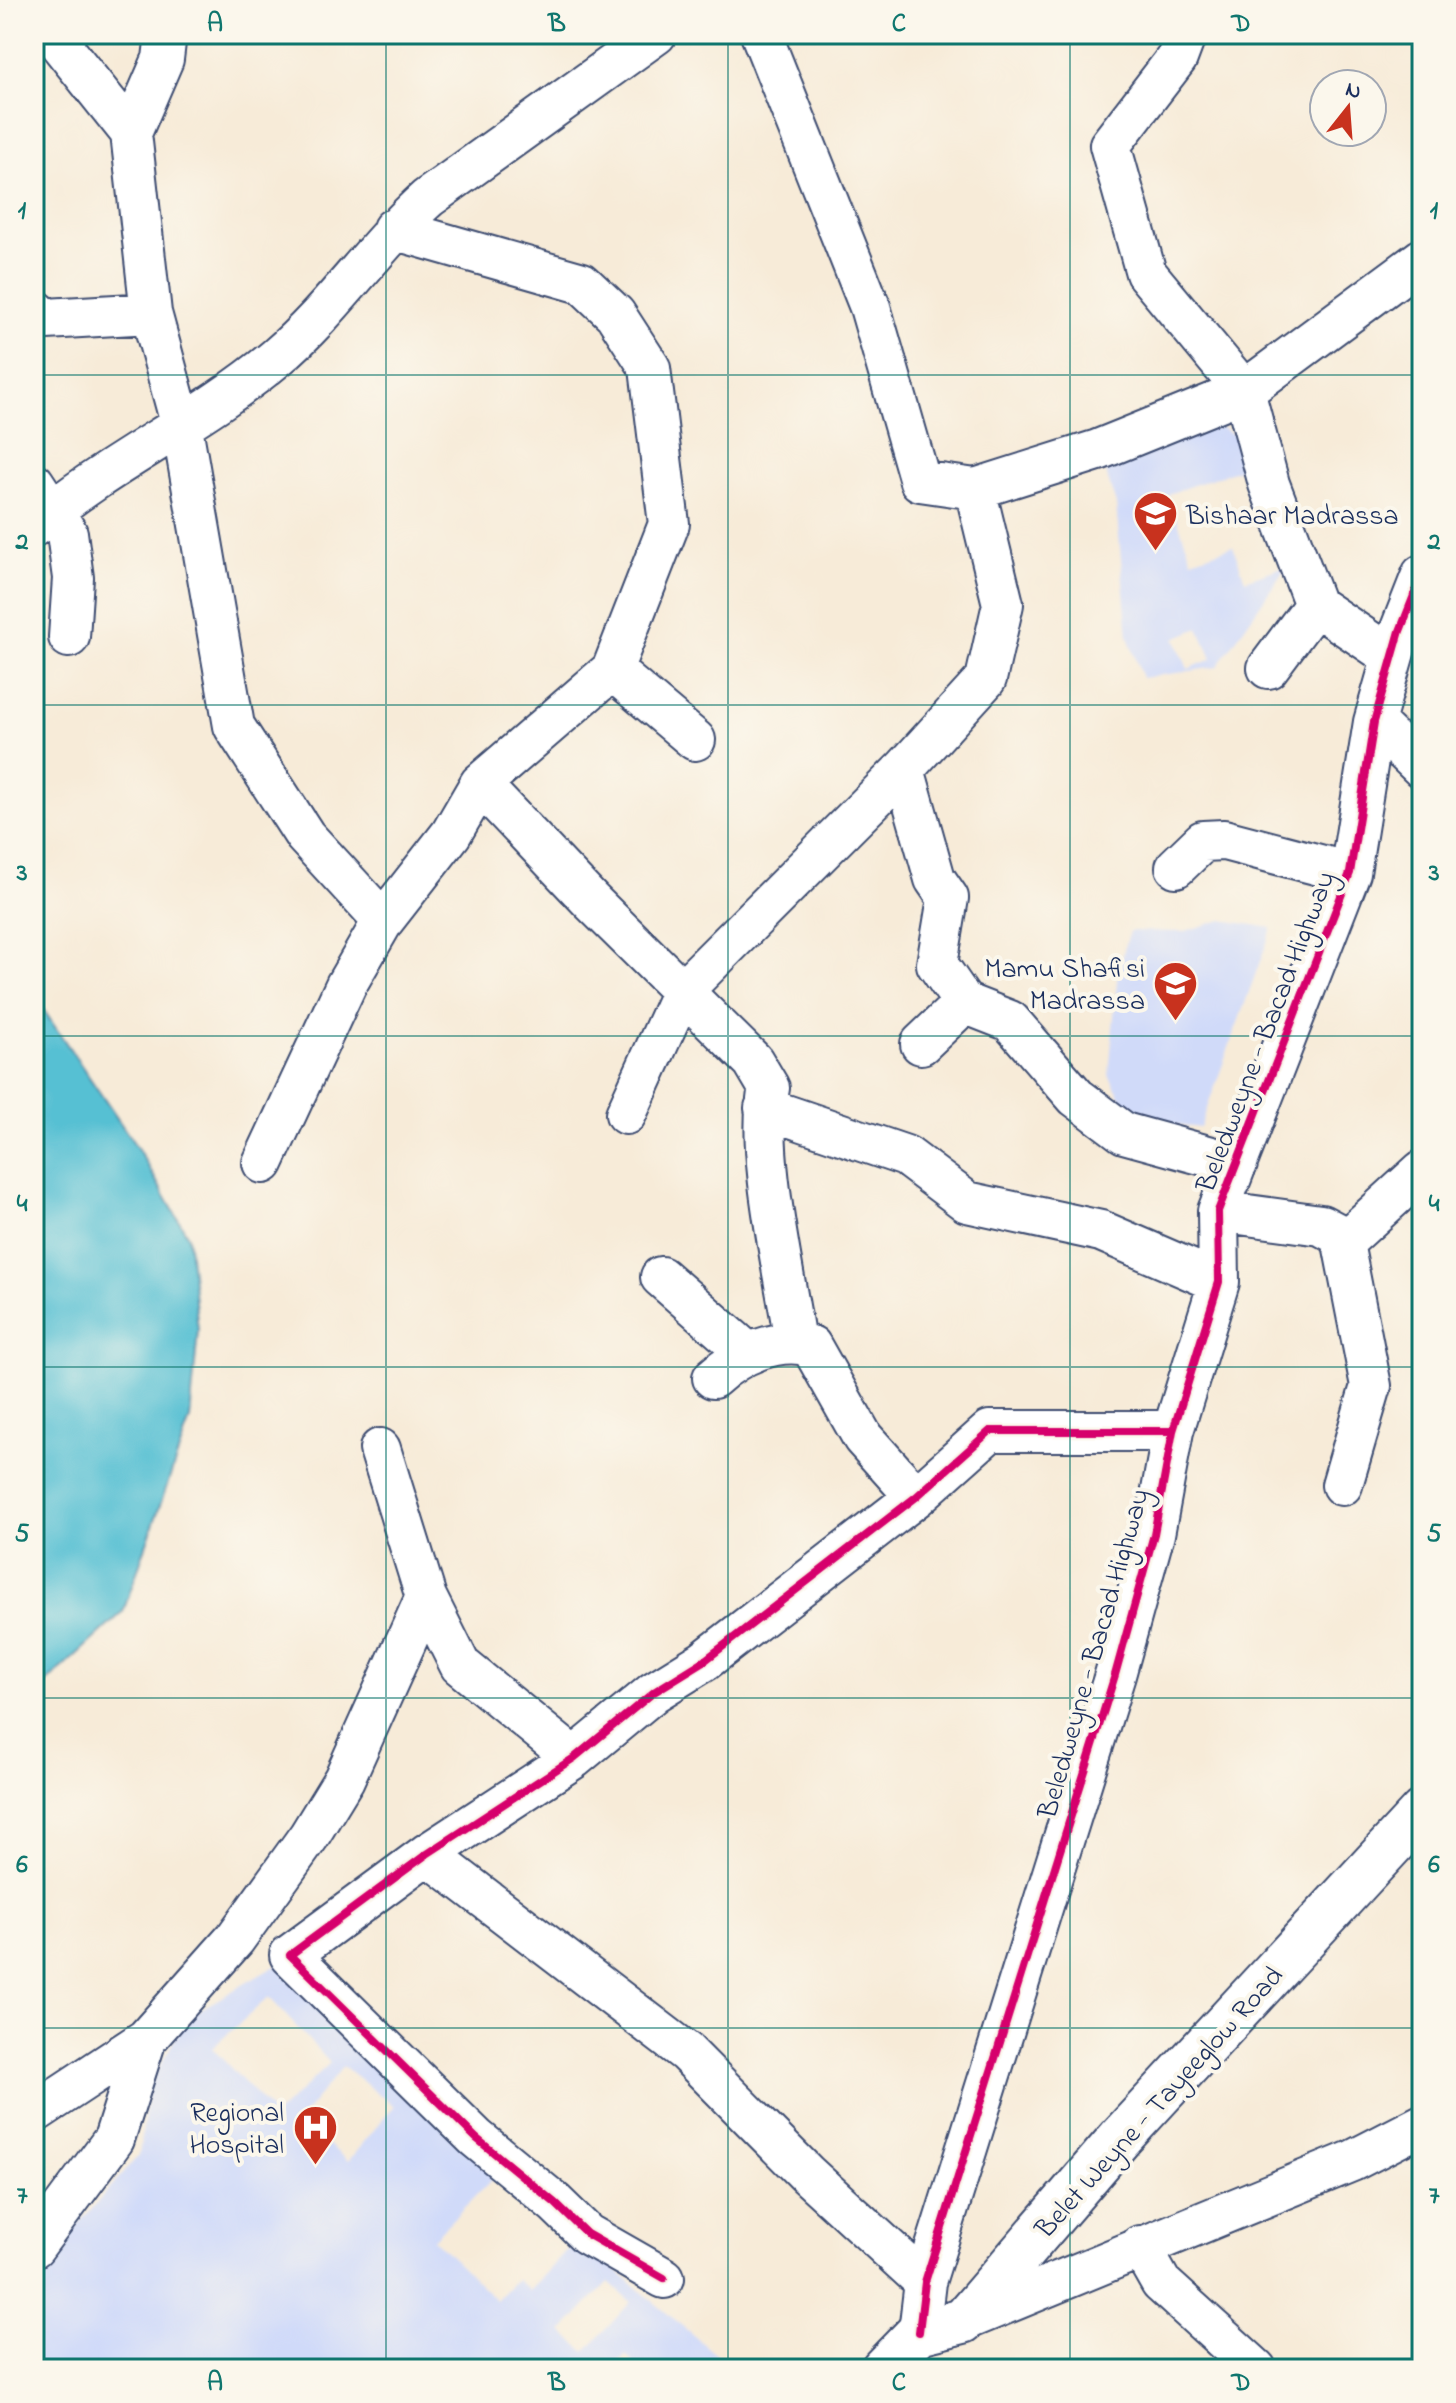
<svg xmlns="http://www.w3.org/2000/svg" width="1456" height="2403" viewBox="0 0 1456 2403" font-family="'Indie Flower',sans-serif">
	<rect width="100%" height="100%" fill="#fbf7ec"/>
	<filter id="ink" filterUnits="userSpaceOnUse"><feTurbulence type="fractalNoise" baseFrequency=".0125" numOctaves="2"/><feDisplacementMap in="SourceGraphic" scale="16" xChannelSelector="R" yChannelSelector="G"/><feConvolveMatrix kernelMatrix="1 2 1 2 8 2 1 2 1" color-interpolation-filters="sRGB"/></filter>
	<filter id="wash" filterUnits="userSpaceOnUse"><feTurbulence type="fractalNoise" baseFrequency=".006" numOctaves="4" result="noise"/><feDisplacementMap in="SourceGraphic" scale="32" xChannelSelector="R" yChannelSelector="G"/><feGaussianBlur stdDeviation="1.8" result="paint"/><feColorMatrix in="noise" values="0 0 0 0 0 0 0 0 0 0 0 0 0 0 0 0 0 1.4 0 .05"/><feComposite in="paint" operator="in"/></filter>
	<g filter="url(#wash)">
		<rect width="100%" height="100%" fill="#f7ebd8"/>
		<!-- built -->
		<path fill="#d0daf9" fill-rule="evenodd" d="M 1209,420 L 1242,440 L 1289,563 L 1217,667 L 1142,678 L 1128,636 L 1116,504 L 1105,470 L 1136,443 ZM 1247,466 L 1283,567 L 1245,580 L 1233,546 L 1192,560 L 1168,494 ZM 1199,628 L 1212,659 L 1188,669 L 1175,638 Z
			M 1222,920 L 1272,928 L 1200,1128 L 1132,1119 L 1109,1075 L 1118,969 L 1130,931 L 1182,932 Z
			M 284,1961 L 603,2259 L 733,2369 L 639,2369 L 626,2355 L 610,2369 L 34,2369 L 34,2274 L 139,2155 L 149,2086 L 187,2017 ZM 269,1997 L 330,2063 L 275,2115 L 212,2048 ZM 343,2066 L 394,2106 L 348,2161 L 299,2120 ZM 500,2171 L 574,2242 L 529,2291 L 516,2279 L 496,2300 L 433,2239 ZM 609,2282 L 631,2302 L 585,2352 L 563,2331 Z"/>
		<!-- water -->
		<path fill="#56c0d3" stroke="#387898" stroke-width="2" d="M 34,996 L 138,1149 L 188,1236 L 198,1330 L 190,1419 L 123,1612 L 34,1694 Z"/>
	</g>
	<g filter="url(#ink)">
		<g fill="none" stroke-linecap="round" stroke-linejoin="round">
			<defs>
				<path id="minor" d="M 52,34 L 131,133
					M 166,34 L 163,59 L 131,133 L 151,313 L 182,427 L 234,726 L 305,836 L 383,921
					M 761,34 L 870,307 L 920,481 L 975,489 L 1098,450 L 1244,391 L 1422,259
					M 1186,34 L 1177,58 L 1110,145 L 1146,273 L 1244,391 L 1269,484 L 1315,605 L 1392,657
					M 34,309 L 46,319 L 151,313
					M 34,483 L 67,533 L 73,578 L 69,637
					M 34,526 C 106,464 201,421 276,358 C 332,311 373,247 428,198 L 656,34
					M 1268,668 L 1315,605
					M 612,670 L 695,740
					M 1374,722 L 1422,768
					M 904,769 L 935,879 L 948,898 L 937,964 L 964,1003 L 1010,1021 L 1076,1097 L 1124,1133 L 1237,1164
					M 480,784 L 591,901 L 753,1061 L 769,1088 C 755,1150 785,1275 795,1342
					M 1176,867 L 1203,841 L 1224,840 L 1350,873
					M 921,1044 L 964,1003
					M 765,1108 L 906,1156 L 967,1202 L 1101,1231 L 1219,1282
					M 626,1114 L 682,991 L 904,769 L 986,679 L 1003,604 L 975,489
					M 263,1163 L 346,985 L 383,921 L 451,834 L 480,784 L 612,670 L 669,524 L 650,368 L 615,314 L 582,283 L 393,229
					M 1218,1211 L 1321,1225 L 1336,1233 L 1343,1243 L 1371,1386 L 1342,1485
					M 1343,1243 L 1422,1171
					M 661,1277 L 748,1353
					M 713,1378 C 739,1354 776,1337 811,1346 L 863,1438 L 916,1497
					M 380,1449 L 426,1597 L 460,1665 L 574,1758
					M 427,1854 L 686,2052 L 807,2174 L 925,2282
					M 34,2113 L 146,2039 L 235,1939 L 309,1836 L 344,1779 L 426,1597
					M 1140,2246 L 1161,2283 L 1256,2369
					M 34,2247 L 114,2139 L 146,2039
					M 664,2278 L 587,2234 L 555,2203 L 476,2138 L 290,1955 L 427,1854 L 574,1758 L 654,1692 L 704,1661 L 916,1497 L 990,1431 L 1173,1431
					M 963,2321 L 1352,2161 L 1422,2125
					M 919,2332 L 925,2282 L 1115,1675 L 1154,1534 L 1173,1431 L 1219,1282 L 1218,1211 L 1350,873 L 1374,722 L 1400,631 L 1422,575"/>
				<path id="major" d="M 883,2369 L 919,2332 L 963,2321 L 1120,2138 L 1422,1812"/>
			</defs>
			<!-- minor casing -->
			<use href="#minor" stroke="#3c4b70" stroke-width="44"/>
			<!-- major casing -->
			<use href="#major" stroke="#3c4b70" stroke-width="48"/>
			<!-- minor -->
			<use href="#minor" stroke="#fff" stroke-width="40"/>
			<!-- major -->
			<use href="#major" stroke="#fff" stroke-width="44"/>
			<defs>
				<path id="cycleway" d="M 664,2278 L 587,2234 L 555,2203 L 476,2138 L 290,1955 L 427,1854 L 574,1758 L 654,1692 L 704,1661 L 916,1497 L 990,1431 L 1173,1431
					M 919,2332 L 925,2282 L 1115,1675 L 1154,1534 L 1173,1431 L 1219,1282 L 1218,1211 L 1350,873 L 1374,722 L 1400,631 L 1422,575"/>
			</defs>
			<!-- cycleway casing -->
			<use href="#cycleway" stroke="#fbf7ec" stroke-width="13"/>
			<!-- cycleway -->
			<use href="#cycleway" stroke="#d6006c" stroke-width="8"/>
		</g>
	</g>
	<!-- grid -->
	<path fill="none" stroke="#0f766e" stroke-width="2" stroke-opacity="0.55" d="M 386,34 L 386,2369M 728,34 L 728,2369M 1070,34 L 1070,2369M 34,375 L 1422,375M 34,705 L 1422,705M 34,1036 L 1422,1036M 34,1367 L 1422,1367M 34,1698 L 1422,1698M 34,2028 L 1422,2028"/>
	<!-- icons -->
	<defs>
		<symbol id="school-pin" viewBox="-11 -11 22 30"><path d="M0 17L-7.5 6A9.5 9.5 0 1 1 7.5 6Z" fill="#c8321e" stroke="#fbf7ec"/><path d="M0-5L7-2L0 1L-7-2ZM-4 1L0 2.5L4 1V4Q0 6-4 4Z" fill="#fff"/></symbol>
		<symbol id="hospital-pin" viewBox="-11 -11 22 30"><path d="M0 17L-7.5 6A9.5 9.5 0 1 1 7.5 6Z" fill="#c8321e" stroke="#fbf7ec"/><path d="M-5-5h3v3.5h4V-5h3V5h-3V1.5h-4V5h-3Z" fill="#fff"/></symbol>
	</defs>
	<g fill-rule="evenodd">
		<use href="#school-pin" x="1130" y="488" width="51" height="69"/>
		<use href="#school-pin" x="1150" y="958" width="51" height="69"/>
		<use href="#hospital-pin" x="290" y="2102" width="51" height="69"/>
	</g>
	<g text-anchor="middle" stroke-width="8" stroke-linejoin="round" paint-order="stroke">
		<!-- poi labels -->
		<g font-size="28" fill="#1b2f5e" stroke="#fbf7ec" text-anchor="end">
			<text x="1186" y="524" text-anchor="start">Bishaar Madrassa</text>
			<text x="1145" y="977">Mamu Shafisi<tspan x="1145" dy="32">Madrassa</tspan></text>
			<text x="284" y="2121">Regional<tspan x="284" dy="32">Hospital</tspan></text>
		</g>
		<!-- street labels -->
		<g font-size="28" fill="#1b2f5e" stroke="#fbf7ec">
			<text transform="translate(1264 1031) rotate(-69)" y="10">Beledweyne - Bacad Highway</text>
			<text transform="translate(1092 1653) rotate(-74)" y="10">Beledweyne - Bacad Highway</text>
			<text transform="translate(1158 2101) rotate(-48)" y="10">Belet Weyne - Tayeeglow Road</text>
		</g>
	</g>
	<!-- margin -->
	<rect width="1456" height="2403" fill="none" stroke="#fbf7ec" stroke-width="88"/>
	<!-- north arrow -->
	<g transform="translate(1348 108) rotate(17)"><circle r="38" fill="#fbf7ec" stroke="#a1a7b3" stroke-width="2"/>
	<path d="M0-6L14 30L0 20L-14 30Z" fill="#c8321e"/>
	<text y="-12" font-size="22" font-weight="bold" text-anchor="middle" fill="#1b2f5e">N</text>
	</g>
	<rect x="44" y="44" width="1368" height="2315" fill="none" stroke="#0f766e" stroke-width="3"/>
	<g font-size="26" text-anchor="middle" font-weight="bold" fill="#0f766e">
		<text x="215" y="31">A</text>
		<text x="557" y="31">B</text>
		<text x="899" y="31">C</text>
		<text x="1241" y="31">D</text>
		<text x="22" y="218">1</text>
		<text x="1434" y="218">1</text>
		<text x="22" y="549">2</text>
		<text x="1434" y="549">2</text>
		<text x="22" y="880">3</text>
		<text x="1434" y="880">3</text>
		<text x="22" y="1211">4</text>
		<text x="1434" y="1211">4</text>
		<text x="22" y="1541">5</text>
		<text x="1434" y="1541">5</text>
		<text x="22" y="1872">6</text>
		<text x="1434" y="1872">6</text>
		<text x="22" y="2203">7</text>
		<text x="1434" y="2203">7</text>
		<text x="215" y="2390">A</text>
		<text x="557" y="2390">B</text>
		<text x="899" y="2390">C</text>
		<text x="1241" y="2390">D</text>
	</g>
</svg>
